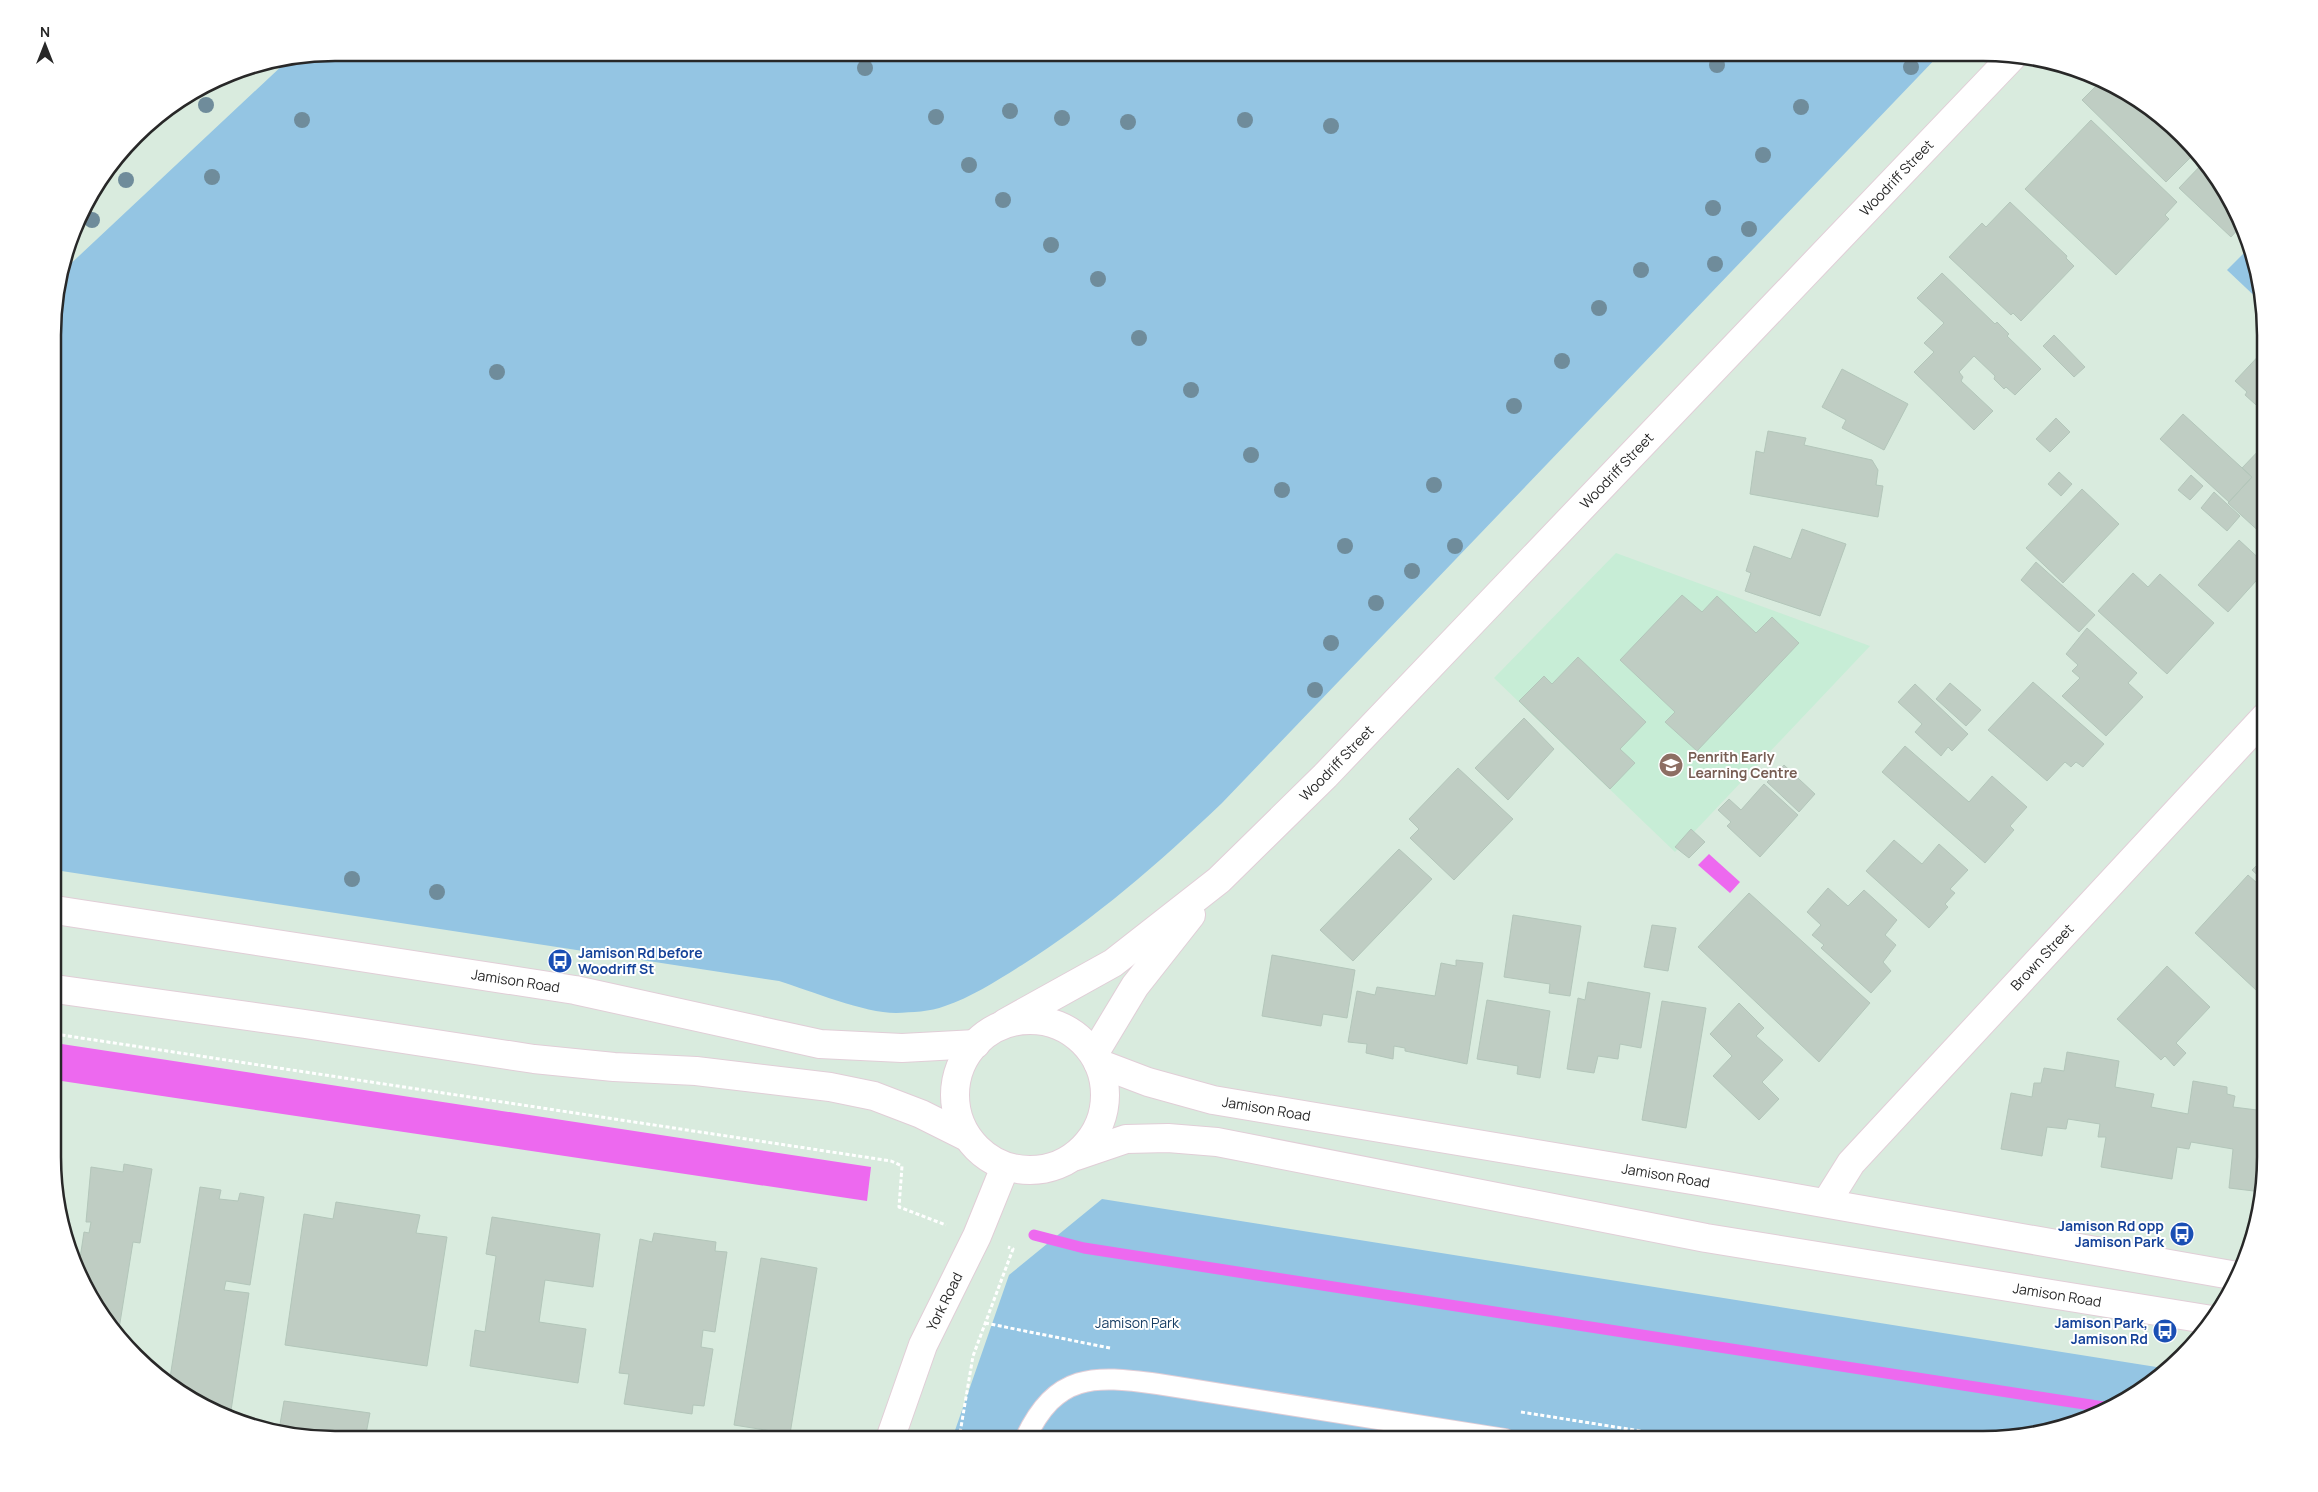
<svg xmlns="http://www.w3.org/2000/svg" width="2318" height="1492" viewBox="0 0 2318 1492" font-family="Manrope,sans-serif">
	<rect width="100%" height="100%" fill="#d9ebde"/>
	<!-- education -->
	<path fill="#c7edd6" d="M 1616,553 L 1870,646 L 1675,852 L 1494,678 Z"/>
	<!-- green -->
	<path fill="#94c5e3" d="M 335,53 L 1941,53 L 1222,803 C 1159,863 1095,919 1022,965 C 998,980 972,997 945,1006 C 930,1012 912,1012 896,1013 C 864,1013 811,991 779,981 L 55,870 L 55,299 L 64,270 L 286,62 Z
		M 2250,247 L 2256,262 L 2263,304 L 2227,270 Z
		M 1102,1199 L 2169,1369 L 2124,1402 L 2056,1430 L 2001,1439 L 952,1439 L 1009,1275 Z"/>
	<!-- water -->
	<path fill="#ed69ef" d="M 1709,854 L 1740,882 L 1730,893 L 1698,865 Z
		M 55,1043 L 871,1167 L 867,1201 L 55,1080 Z"/>
	<g fill="none" stroke-linecap="round" stroke-linejoin="round">
		<!-- stream -->
		<path stroke="#ed69ef" stroke-width="11" d="M 1034,1235 L 1084,1248 L 2110,1408"/>
	</g>
	<!-- building -->
	<path fill="#bfcdc3" stroke="#b3c6ba" d="M 2101,81 L 2140,100 L 2197,151 L 2166,182 L 2082,100 Z
		M 2091,120 L 2177,202 L 2165,215 L 2169,219 L 2116,275 L 2025,189 Z
		M 2204,162 L 2228,194 L 2241,226 L 2231,237 L 2179,188 Z
		M 2010,202 L 2067,256 L 2066,258 L 2074,266 L 2021,321 L 2013,313 L 2011,315 L 1949,257 L 1982,223 L 1986,227 Z
		M 1942,273 L 1995,324 L 1997,322 L 2009,334 L 2007,336 L 2041,369 L 2015,395 L 2006,387 L 2004,389 L 1994,379 L 1995,376 L 1974,356 L 1959,372 L 1963,377 L 1961,381 L 1993,411 L 1974,430 L 1914,372 L 1934,352 L 1924,343 L 1944,323 L 1917,298 Z
		M 2054,335 L 2085,367 L 2074,377 L 2043,346 Z
		M 2265,349 L 2265,413 L 2245,395 L 2247,392 L 2235,381 Z
		M 1842,369 L 1908,404 L 1884,450 L 1842,428 L 1846,420 L 1822,407 Z
		M 2183,414 L 2252,477 L 2229,502 L 2160,439 Z
		M 2056,418 L 2070,432 L 2050,452 L 2036,439 Z
		M 1768,431 L 1806,438 L 1804,445 L 1872,460 L 1878,470 L 1876,485 L 1883,486 L 1878,517 L 1750,494 L 1756,451 L 1764,453 Z
		M 2264,445 L 2265,446 L 2265,537 L 2228,503 L 2252,477 L 2242,468 Z
		M 2059,472 L 2072,484 L 2061,496 L 2048,484 Z
		M 2191,475 L 2203,486 L 2190,500 L 2178,490 Z
		M 2082,489 L 2119,524 L 2063,583 L 2026,548 Z
		M 2214,492 L 2240,516 L 2227,531 L 2201,508 Z
		M 1802,529 L 1846,544 L 1820,616 L 1745,591 L 1751,573 L 1746,571 L 1754,546 L 1791,559 Z
		M 2239,540 L 2265,564 L 2265,571 L 2228,612 L 2198,585 Z
		M 2036,562 L 2095,615 L 2079,632 L 2021,580 Z
		M 2133,573 L 2148,587 L 2160,574 L 2214,623 L 2167,674 L 2098,611 Z
		M 1682,595 L 1702,612 L 1717,596 L 1756,633 L 1772,617 L 1799,643 L 1697,751 L 1665,722 L 1675,712 L 1620,660 Z
		M 2087,628 L 2137,673 L 2128,683 L 2143,697 L 2106,736 L 2062,696 L 2080,678 L 2072,671 L 2078,665 L 2066,654 Z
		M 1578,657 L 1646,722 L 1620,749 L 1635,763 L 1610,789 L 1519,701 L 1544,676 L 1552,684 Z
		M 2033,682 L 2104,744 L 2083,767 L 2076,762 L 2071,767 L 2065,762 L 2047,781 L 1988,730 Z
		M 1950,683 L 1981,710 L 1966,726 L 1936,699 Z
		M 1915,684 L 1968,734 L 1952,751 L 1948,747 L 1941,756 L 1915,732 L 1922,724 L 1898,702 Z
		M 1524,718 L 1554,749 L 1508,800 L 1475,768 Z
		M 1905,746 L 1969,802 L 1992,776 L 2027,807 L 2010,826 L 2014,830 L 1985,863 L 1882,772 Z
		M 1784,765 L 1815,794 L 1799,812 L 1767,782 Z
		M 1458,768 L 1513,819 L 1454,880 L 1410,838 L 1419,829 L 1409,819 Z
		M 1764,784 L 1798,815 L 1760,857 L 1727,826 L 1731,822 L 1718,810 L 1729,799 L 1741,810 Z
		M 1691,829 L 1705,842 L 1689,858 L 1675,847 Z
		M 1894,840 L 1922,864 L 1939,844 L 1968,870 L 1950,889 L 1955,893 L 1945,904 L 1948,907 L 1929,928 L 1866,871 Z
		M 1399,849 L 1432,879 L 1353,961 L 1320,930 Z
		M 2265,857 L 2265,882 L 2252,870 Z
		M 2248,875 L 2265,890 L 2265,994 L 2258,988 L 2256,990 L 2195,933 Z
		M 1828,888 L 1848,906 L 1864,890 L 1897,920 L 1885,935 L 1896,945 L 1883,962 L 1891,971 L 1871,993 L 1821,948 L 1824,945 L 1812,935 L 1821,925 L 1807,912 Z
		M 1749,893 L 1870,1003 L 1819,1062 L 1698,947 Z
		M 1513,915 L 1581,926 L 1570,996 L 1549,993 L 1550,984 L 1504,977 Z
		M 1652,925 L 1676,928 L 1668,971 L 1644,967 Z
		M 1272,955 L 1355,970 L 1347,1018 L 1323,1014 L 1321,1026 L 1262,1016 Z
		M 1456,960 L 1483,963 L 1467,1064 L 1405,1051 L 1405,1048 L 1394,1046 L 1393,1059 L 1366,1053 L 1367,1044 L 1348,1042 L 1357,991 L 1375,995 L 1377,987 L 1435,996 L 1441,963 L 1456,966 Z
		M 2167,966 L 2210,1007 L 2176,1043 L 2186,1053 L 2174,1066 L 2165,1056 L 2161,1060 L 2117,1019 Z
		M 1588,982 L 1650,993 L 1641,1048 L 1620,1044 L 1618,1059 L 1598,1056 L 1594,1073 L 1567,1069 L 1578,998 L 1585,1000 Z
		M 1487,1000 L 1550,1011 L 1540,1078 L 1517,1074 L 1518,1066 L 1477,1059 Z
		M 1662,1001 L 1706,1008 L 1686,1128 L 1642,1120 Z
		M 1739,1003 L 1764,1028 L 1756,1036 L 1783,1060 L 1762,1082 L 1779,1099 L 1759,1120 L 1713,1076 L 1732,1056 L 1710,1034 Z
		M 2067,1052 L 2119,1061 L 2115,1087 L 2154,1094 L 2151,1107 L 2188,1114 L 2193,1081 L 2227,1087 L 2227,1094 L 2235,1096 L 2233,1107 L 2265,1111 L 2265,1175 L 2262,1192 L 2229,1188 L 2233,1149 L 2191,1142 L 2189,1149 L 2177,1147 L 2172,1179 L 2101,1167 L 2106,1137 L 2098,1137 L 2100,1124 L 2068,1119 L 2066,1129 L 2047,1127 L 2042,1156 L 2001,1149 L 2011,1093 L 2032,1097 L 2034,1083 L 2041,1083 L 2044,1068 L 2064,1071 Z
		M 124,1164 L 152,1169 L 140,1243 L 133,1242 L 118,1335 L 91,1298 L 79,1265 L 84,1232 L 89,1233 L 91,1222 L 86,1222 L 91,1167 L 123,1172 Z
		M 200,1187 L 221,1190 L 219,1199 L 238,1201 L 240,1193 L 264,1197 L 250,1285 L 226,1281 L 224,1290 L 249,1293 L 230,1417 L 178,1392 L 169,1384 Z
		M 336,1202 L 420,1215 L 416,1233 L 447,1237 L 427,1366 L 285,1345 L 304,1214 L 333,1219 Z
		M 492,1217 L 600,1234 L 593,1287 L 545,1280 L 539,1322 L 586,1329 L 578,1383 L 470,1366 L 475,1330 L 485,1332 L 496,1256 L 486,1254 Z
		M 654,1233 L 716,1242 L 715,1251 L 727,1252 L 715,1332 L 703,1330 L 701,1347 L 713,1349 L 704,1406 L 693,1405 L 692,1414 L 624,1404 L 629,1374 L 619,1373 L 640,1239 L 652,1242 Z
		M 761,1258 L 817,1268 L 790,1434 L 734,1425 Z
		M 284,1401 L 370,1413 L 365,1439 L 335,1439 L 279,1430 Z"/>
	<g fill="none" stroke-linecap="round" stroke-linejoin="round">
		<defs>
			<path id="service" d="M 1025,1439 C 1056,1373 1093,1375 1158,1384 L 1505,1439"/>
			<g id="minor">
				<path id="s1" d="M 1826,1203 L 1851,1163 L 2265,717"/>
			</g>
			<g id="tertiary">
				<path id="s2" d="M 1005,1023 L 1113,963 L 1219,880 L 1325,776 L 2012,57"/>
				<path d="M 1094,1054 L 1135,986 L 1191,915"/>
				<path id="s3" d="M 890,1439 L 923,1345 L 977,1236 L 1005,1167"/>
			</g>
			<g id="secondary">
				<path id="s4" d="M 55,910 L 575,990 L 820,1044 L 902,1048 L 976,1044"/>
				<path d="M 55,989 L 305,1024 L 534,1059 L 614,1067 L 696,1071 L 830,1087 L 874,1096 L 921,1114 L 967,1137"/>
				<circle cx="1030" cy="1095" r="75"/>
				<path id="s5" d="M 1098,1063 L 1148,1082 L 1213,1100 L 1716,1184 L 2237,1276"/>
				<path id="s6" d="M 1076,1156 L 1126,1139 L 1168,1138 L 1217,1142 L 1706,1238 L 2212,1320"/>
			</g>
		</defs>
		<!-- service casing -->
		<use href="#service" stroke="#e1ced7" stroke-width="22"/>
		<!-- minor casing -->
		<use href="#minor" stroke="#e1ced7" stroke-width="30"/>
		<!-- tertiary casing -->
		<use href="#tertiary" stroke="#e1ced7" stroke-width="30"/>
		<!-- secondary casing -->
		<use href="#secondary" stroke="#e1ced7" stroke-width="30"/>
		<!-- path -->
		<path stroke="#fff" stroke-width="3" stroke-dasharray="4 2.5" stroke-linecap="butt" d="M 55,1034 L 891,1161 L 902,1166 L 899,1207 L 946,1225
			M 985,1323 L 1110,1348
			M 1521,1412 L 1691,1439
			M 959,1439 L 973,1356 L 1013,1249 L 1008,1247"/>
		<!-- service -->
		<use href="#service" stroke="#fff" stroke-width="20"/>
		<!-- minor -->
		<use href="#minor" stroke="#fff" stroke-width="28"/>
		<!-- tertiary -->
		<use href="#tertiary" stroke="#fff" stroke-width="28"/>
		<!-- secondary -->
		<use href="#secondary" stroke="#fff" stroke-width="28"/>
	</g>
	<!-- trees -->
	<g fill="#6f8c9b">
		<circle cx="1717" cy="65" r="8"/>
		<circle cx="1911" cy="67" r="8"/>
		<circle cx="865" cy="68" r="8"/>
		<circle cx="206" cy="105" r="8"/>
		<circle cx="1801" cy="107" r="8"/>
		<circle cx="1010" cy="111" r="8"/>
		<circle cx="936" cy="117" r="8"/>
		<circle cx="1062" cy="118" r="8"/>
		<circle cx="302" cy="120" r="8"/>
		<circle cx="1245" cy="120" r="8"/>
		<circle cx="1128" cy="122" r="8"/>
		<circle cx="1331" cy="126" r="8"/>
		<circle cx="1763" cy="155" r="8"/>
		<circle cx="969" cy="165" r="8"/>
		<circle cx="212" cy="177" r="8"/>
		<circle cx="126" cy="180" r="8"/>
		<circle cx="1003" cy="200" r="8"/>
		<circle cx="1713" cy="208" r="8"/>
		<circle cx="92" cy="220" r="8"/>
		<circle cx="1749" cy="229" r="8"/>
		<circle cx="1051" cy="245" r="8"/>
		<circle cx="1715" cy="264" r="8"/>
		<circle cx="1641" cy="270" r="8"/>
		<circle cx="1098" cy="279" r="8"/>
		<circle cx="1599" cy="308" r="8"/>
		<circle cx="1139" cy="338" r="8"/>
		<circle cx="1562" cy="361" r="8"/>
		<circle cx="497" cy="372" r="8"/>
		<circle cx="1191" cy="390" r="8"/>
		<circle cx="1514" cy="406" r="8"/>
		<circle cx="1251" cy="455" r="8"/>
		<circle cx="1434" cy="485" r="8"/>
		<circle cx="1282" cy="490" r="8"/>
		<circle cx="1345" cy="546" r="8"/>
		<circle cx="1455" cy="546" r="8"/>
		<circle cx="1412" cy="571" r="8"/>
		<circle cx="1376" cy="603" r="8"/>
		<circle cx="1331" cy="643" r="8"/>
		<circle cx="1315" cy="690" r="8"/>
		<circle cx="352" cy="879" r="8"/>
		<circle cx="437" cy="892" r="8"/>
	</g>
	<!-- icons -->
	<defs>
		<symbol id="school-disc" viewBox="-11 -11 22 22"><circle r="9.5" fill="#8d6e63" stroke="#fff"/><path d="M0-5L7-2L0 1L-7-2ZM-4 1L0 2.5L4 1V4Q0 6-4 4Z" fill="#fff"/></symbol>
		<symbol id="bus-disc" viewBox="-11 -11 22 22"><circle r="9.5" fill="#1a4fb4" stroke="#fff"/><path d="M-5-6H5V4H4V6H2V4H-2V6H-4V4H-5ZM-3.5-4V0h7V-4ZM-3.5 1.2v1.5H-2V1.2ZM2 1.2v1.5H3.5V1.2Z" fill="#fff"/></symbol>
	</defs>
	<g fill-rule="evenodd">
		<use href="#school-disc" x="1657" y="751" width="28" height="28"/>
		<use href="#bus-disc" x="546" y="947" width="28" height="28"/>
		<use href="#bus-disc" x="2168" y="1220" width="28" height="28"/>
		<use href="#bus-disc" x="2151" y="1317" width="28" height="28"/>
	</g>
	<g text-anchor="middle" stroke-width="4" stroke-linejoin="round" paint-order="stroke">
		<!-- street labels -->
		<g font-size="14" fill="#282828" stroke="#fff">
			<text dy="5" stroke="none"><textPath href="#s2" startOffset="1234">Woodriff Street</textPath></text>
			<text dy="5" stroke="none"><textPath href="#s2" startOffset="829">Woodriff Street</textPath></text>
			<text dy="5" stroke="none"><textPath href="#s2" startOffset="424">Woodriff Street</textPath></text>
			<text dy="5" stroke="none"><textPath href="#s1" startOffset="328">Brown Street</textPath></text>
			<text dy="5" stroke="none"><textPath href="#s4" startOffset="466">Jamison Road</textPath></text>
			<text dy="5" stroke="none"><textPath href="#s5" startOffset="175">Jamison Road</textPath></text>
			<text dy="5" stroke="none"><textPath href="#s5" startOffset="580">Jamison Road</textPath></text>
			<text dy="5" stroke="none"><textPath href="#s6" startOffset="998">Jamison Road</textPath></text>
			<text dy="5" stroke="none"><textPath href="#s3" startOffset="148">York Road</textPath></text>
		</g>
		<!-- education labels -->
		<g font-size="14" font-weight="bold" fill="#785e54" stroke="#fff" text-anchor="start">
			<text x="1688" y="762">Penrith Early<tspan x="1688" dy="16">Learning Centre</tspan></text>
		</g>
		<!-- transit labels -->
		<g font-size="14" font-weight="bold" fill="#164399" stroke="#fff" text-anchor="end">
			<text x="578" y="958" text-anchor="start">Jamison Rd before<tspan x="578" dy="16">Woodriff St</tspan></text>
			<text x="2164" y="1231">Jamison Rd opp<tspan x="2164" dy="16">Jamison Park</tspan></text>
			<text x="2148" y="1328">Jamison Park,<tspan x="2148" dy="16">Jamison Rd</tspan></text>
		</g>
		<!-- park labels -->
		<g font-size="14" fill="#183e64" stroke="#fff">
			<text x="1137" y="1328">Jamison Park</text>
		</g>
	</g>
	<!-- crop -->
	<path d="M0 0H2318V1492H0ZM335 61H1983A274 274 0 0 1 2257 335V1157A274 274 0 0 1 1983 1431H335A274 274 0 0 1 61 1157V335A274 274 0 0 1 335 61Z" fill="#fff" fill-rule="evenodd"/>
	<path fill="none" stroke="#282828" stroke-width="2.5" d="M335 61H1983A274 274 0 0 1 2257 335V1157A274 274 0 0 1 1983 1431H335A274 274 0 0 1 61 1157V335A274 274 0 0 1 335 61Z"/>
	<!-- north arrow -->
	<g transform="translate(45 45)" stroke="#ffffff" stroke-width="4" paint-order="stroke">
	<path d="M0-4L9 19L0 12L-9 19Z" fill="#282828"/>
	<text y="-8" font-size="14" font-weight="bold" text-anchor="middle" fill="#282828">N</text>
	</g>
</svg>
